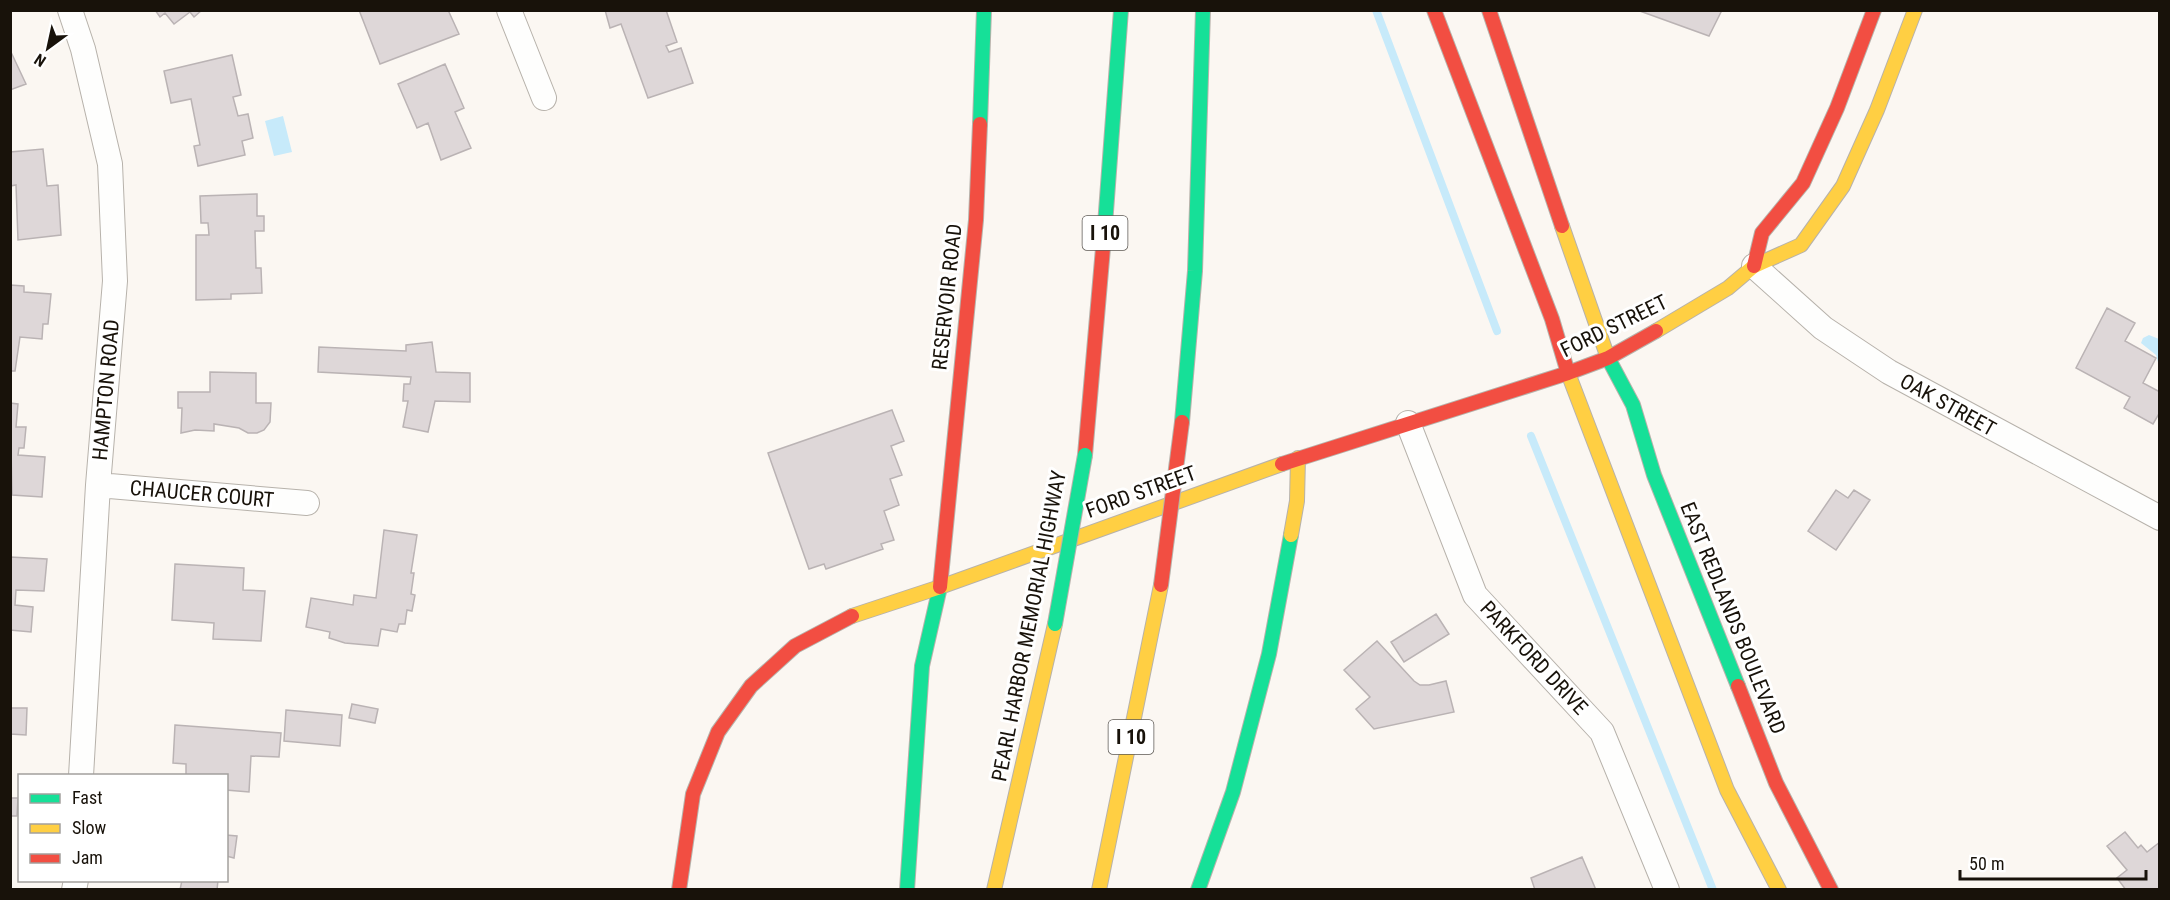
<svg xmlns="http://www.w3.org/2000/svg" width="2170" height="900" viewBox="0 0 2170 900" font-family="'Roboto Condensed',sans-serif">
	<rect width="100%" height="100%" fill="#fbf7f2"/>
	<!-- water -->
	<path fill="#c7eafa" d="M 283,116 L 292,152 L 274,156 L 265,121 Z
		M 2149,335 L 2159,339 L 2159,366 L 2156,355 L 2141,343 L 2143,338 Z"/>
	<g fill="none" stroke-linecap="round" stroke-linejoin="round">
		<!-- stream -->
		<path stroke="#c7eafa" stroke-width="8" d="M 1376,10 L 1497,331
			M 1531,436 L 1713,890"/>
	</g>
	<!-- building -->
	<path fill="#ded7d8" stroke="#bab3b4" stroke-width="1.5" d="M 155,10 L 202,10 L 194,17 L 190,12 L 174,24 L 165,13 L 160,17 Z
		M 359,10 L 448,10 L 459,34 L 380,64 Z
		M 605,10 L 666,10 L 677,42 L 666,46 L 669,52 L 681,48 L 693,83 L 648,98 L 621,24 L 610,28 Z
		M 1637,10 L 1722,10 L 1709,36 Z
		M 10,50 L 26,84 L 10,90 Z
		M 232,55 L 241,95 L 233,97 L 238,116 L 248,114 L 253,138 L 242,141 L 245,155 L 198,166 L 194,146 L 200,145 L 191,99 L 171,103 L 164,71 Z
		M 445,64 L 464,108 L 455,112 L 471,148 L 441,160 L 428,123 L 417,128 L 398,84 Z
		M 43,149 L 47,186 L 58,185 L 61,235 L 18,240 L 16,185 L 10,186 L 10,152 Z
		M 257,194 L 257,216 L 264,216 L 264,231 L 255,231 L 256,268 L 261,268 L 262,293 L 231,294 L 231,299 L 196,300 L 196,235 L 209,235 L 208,223 L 201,223 L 200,196 Z
		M 10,285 L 24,286 L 24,292 L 51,294 L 48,324 L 43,324 L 42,339 L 20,337 L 15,371 L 10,371 Z
		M 2107,308 L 2135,323 L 2125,341 L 2156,358 L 2143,383 L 2160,392 L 2160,412 L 2153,424 L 2124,408 L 2130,397 L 2076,368 Z
		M 432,342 L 436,372 L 470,373 L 470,402 L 435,401 L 428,432 L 403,427 L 408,401 L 403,401 L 404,384 L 410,384 L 411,377 L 318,372 L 319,347 L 406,351 L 406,345 Z
		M 210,372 L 256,373 L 256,403 L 271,403 L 270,422 L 264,430 L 257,433 L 248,433 L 239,428 L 214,424 L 214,431 L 195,430 L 181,433 L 182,408 L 178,408 L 178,392 L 210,392 Z
		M 10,403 L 18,404 L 16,427 L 26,427 L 24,448 L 19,448 L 18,455 L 45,457 L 42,497 L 12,495 Z
		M 892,410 L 904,441 L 891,446 L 902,475 L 890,479 L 899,505 L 884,511 L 894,540 L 881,544 L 883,549 L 826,569 L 824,564 L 809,569 L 768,453 Z
		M 1836,490 L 1848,498 L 1854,490 L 1870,500 L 1836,550 L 1808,531 Z
		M 384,530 L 417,535 L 411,573 L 414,573 L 411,594 L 415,595 L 412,611 L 407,610 L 405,624 L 399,624 L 397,632 L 381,629 L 378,646 L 345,643 L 329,638 L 330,632 L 306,627 L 311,598 L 353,605 L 354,595 L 376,598 Z
		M 10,557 L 47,559 L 44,591 L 16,590 L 15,605 L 33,607 L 31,632 L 10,630 Z
		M 175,564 L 244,568 L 243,590 L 265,591 L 261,641 L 213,639 L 214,623 L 172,620 Z
		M 1436,614 L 1449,634 L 1404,662 L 1391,642 Z
		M 1377,641 L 1414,681 L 1420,685 L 1429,685 L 1446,681 L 1454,712 L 1374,729 L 1356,709 L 1370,697 L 1344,670 Z
		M 352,704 L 378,709 L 375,723 L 349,718 Z
		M 10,708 L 27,708 L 26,735 L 10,734 Z
		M 286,710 L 342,715 L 340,746 L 284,741 Z
		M 175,725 L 281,733 L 279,757 L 251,756 L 249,792 L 226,790 L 226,776 L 186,776 L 186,764 L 173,763 Z
		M 10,798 L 18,798 L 17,816 L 10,816 Z
		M 2125,832 L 2138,848 L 2141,845 L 2147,852 L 2160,842 L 2160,890 L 2126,890 L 2117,878 L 2127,870 L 2107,846 Z
		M 226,835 L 237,836 L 234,858 L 226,856 Z
		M 1582,857 L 1596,890 L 1535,890 L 1531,878 Z
		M 182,880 L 218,880 L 217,890 L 180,890 Z"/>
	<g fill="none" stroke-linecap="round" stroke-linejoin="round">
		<defs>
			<path id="street" d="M 70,10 L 83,49 L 110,164 L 115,281 L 98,485 L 81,776
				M 509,10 L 544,98
				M 1754,266 L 1823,328 L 1889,372 L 2160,518
				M 1408,423 L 1475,595 L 1602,732 L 1667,890
				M 98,485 L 307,503
				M 74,890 L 76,880"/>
			<path id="fast" d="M 980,124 L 984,10
				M 1105,225 L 1121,10
				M 1608,358 L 1633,405 L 1654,475 L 1738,686
				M 1182,422 L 1195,271 L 1203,10
				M 907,890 L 922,666 L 940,587
				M 1198,890 L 1233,792 L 1269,654 L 1291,535"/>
			<path id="slow" d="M 1562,226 L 1608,358
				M 1656,331 L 1728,288 L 1754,266 L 1801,245 L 1843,186 L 1877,110 L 1915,10
				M 1568,373 L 1727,790 L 1779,890
				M 1291,535 L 1297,501 L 1298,458
				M 852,616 L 940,587 L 1282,464
				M 994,890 L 1055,624
				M 1099,890 L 1161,585"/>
			<path id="jam" d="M 1434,10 L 1552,319 L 1568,373
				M 1489,10 L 1562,226
				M 1754,266 L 1762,233 L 1803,183 L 1837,108 L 1874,10
				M 1085,455 L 1105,225
				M 1282,464 L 1568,373 L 1608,358 L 1656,331
				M 940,587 L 976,220 L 980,124
				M 1738,686 L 1776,783 L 1831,890
				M 679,890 L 693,794 L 718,732 L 751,686 L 795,646 L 852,616"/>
		</defs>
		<!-- street casing -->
		<use href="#street" stroke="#b7b2ab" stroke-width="26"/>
		<!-- fast casing -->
		<use href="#fast" stroke="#b7b2ab" stroke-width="16"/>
		<!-- slow casing -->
		<use href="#slow" stroke="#b7b2ab" stroke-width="16"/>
		<!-- jam casing -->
		<use href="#jam" stroke="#b7b2ab" stroke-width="16"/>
		<!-- street -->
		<use href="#street" stroke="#fefefd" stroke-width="24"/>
		<!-- fast -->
		<use href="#fast" stroke="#16e098" stroke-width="14"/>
		<!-- slow -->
		<use href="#slow" stroke="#ffcf43" stroke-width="14"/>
		<!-- jam -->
		<use href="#jam" stroke="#f24e42" stroke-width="14"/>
		<defs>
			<path id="fast-bridge" d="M 1055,624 L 1085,455"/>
			<path id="jam-bridge" d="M 1161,585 L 1182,422"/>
		</defs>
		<!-- fast-bridge casing -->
		<use href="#fast-bridge" stroke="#b7b2ab" stroke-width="16" stroke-linecap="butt"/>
		<!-- jam-bridge casing -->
		<use href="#jam-bridge" stroke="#b7b2ab" stroke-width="16" stroke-linecap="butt"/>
		<!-- fast-bridge -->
		<use href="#fast-bridge" stroke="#16e098" stroke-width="14"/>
		<!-- jam-bridge -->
		<use href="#jam-bridge" stroke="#f24e42" stroke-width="14"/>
	</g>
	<g text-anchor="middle" stroke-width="6" stroke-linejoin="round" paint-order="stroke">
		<!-- shield labels -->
		<g fill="#fff" stroke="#5d5954" stroke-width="1.5">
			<rect x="1082.5" y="216" width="45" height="34" rx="4.5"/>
			<rect x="1108.5" y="720" width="45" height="34" rx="4.5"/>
		</g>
		<g font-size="20" font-weight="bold" fill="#18120a">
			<text x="1105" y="240">I 10</text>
			<text x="1131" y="744">I 10</text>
		</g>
		<!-- street labels -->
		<g font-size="21" fill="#18120a" stroke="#fff">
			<text transform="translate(947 297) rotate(-84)" y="7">RESERVOIR ROAD</text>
			<text transform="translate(1614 326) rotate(-26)" y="7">FORD STREET</text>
			<text transform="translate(106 390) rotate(-85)" y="7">HAMPTON ROAD</text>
			<text transform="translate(1948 405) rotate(29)" y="7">OAK STREET</text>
			<text transform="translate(1141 492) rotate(-20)" y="7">FORD STREET</text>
			<text transform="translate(202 494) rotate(5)" y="7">CHAUCER COURT</text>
			<text transform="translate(1733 618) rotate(68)" y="7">EAST REDLANDS BOULEVARD</text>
			<text transform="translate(1029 626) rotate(-79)" y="7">PEARL HARBOR MEMORIAL HIGHWAY</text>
			<text transform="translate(1534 658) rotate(47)" y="7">PARKFORD DRIVE</text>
		</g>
	</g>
	<!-- border -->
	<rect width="2170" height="900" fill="none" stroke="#18120a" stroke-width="24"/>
	<!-- legend -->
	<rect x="18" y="774" width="210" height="108" fill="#ffffff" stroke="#a3a09d" stroke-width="1.5"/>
	<rect x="30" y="794" width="30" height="9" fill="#16e098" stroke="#a3a09d" stroke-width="1.5"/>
	<text x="72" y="804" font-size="18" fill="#18120a">Fast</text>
	<rect x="30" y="824" width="30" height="9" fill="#ffcf43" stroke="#a3a09d" stroke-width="1.5"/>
	<text x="72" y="834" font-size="18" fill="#18120a">Slow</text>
	<rect x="30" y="854" width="30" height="9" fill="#f24e42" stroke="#a3a09d" stroke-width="1.5"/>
	<text x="72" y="864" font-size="18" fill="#18120a">Jam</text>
	<!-- north arrow -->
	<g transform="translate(48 48) rotate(213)" stroke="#ffffff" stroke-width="4.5" paint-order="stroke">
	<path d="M0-4.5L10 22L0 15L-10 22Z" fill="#18120a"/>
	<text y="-9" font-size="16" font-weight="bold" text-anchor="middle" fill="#18120a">N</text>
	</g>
	<!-- scale -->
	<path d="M1960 870v9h186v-9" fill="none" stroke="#18120a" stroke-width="3"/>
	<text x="1969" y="870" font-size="18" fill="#18120a" stroke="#ffffff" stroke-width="4.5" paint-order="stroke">50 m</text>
</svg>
